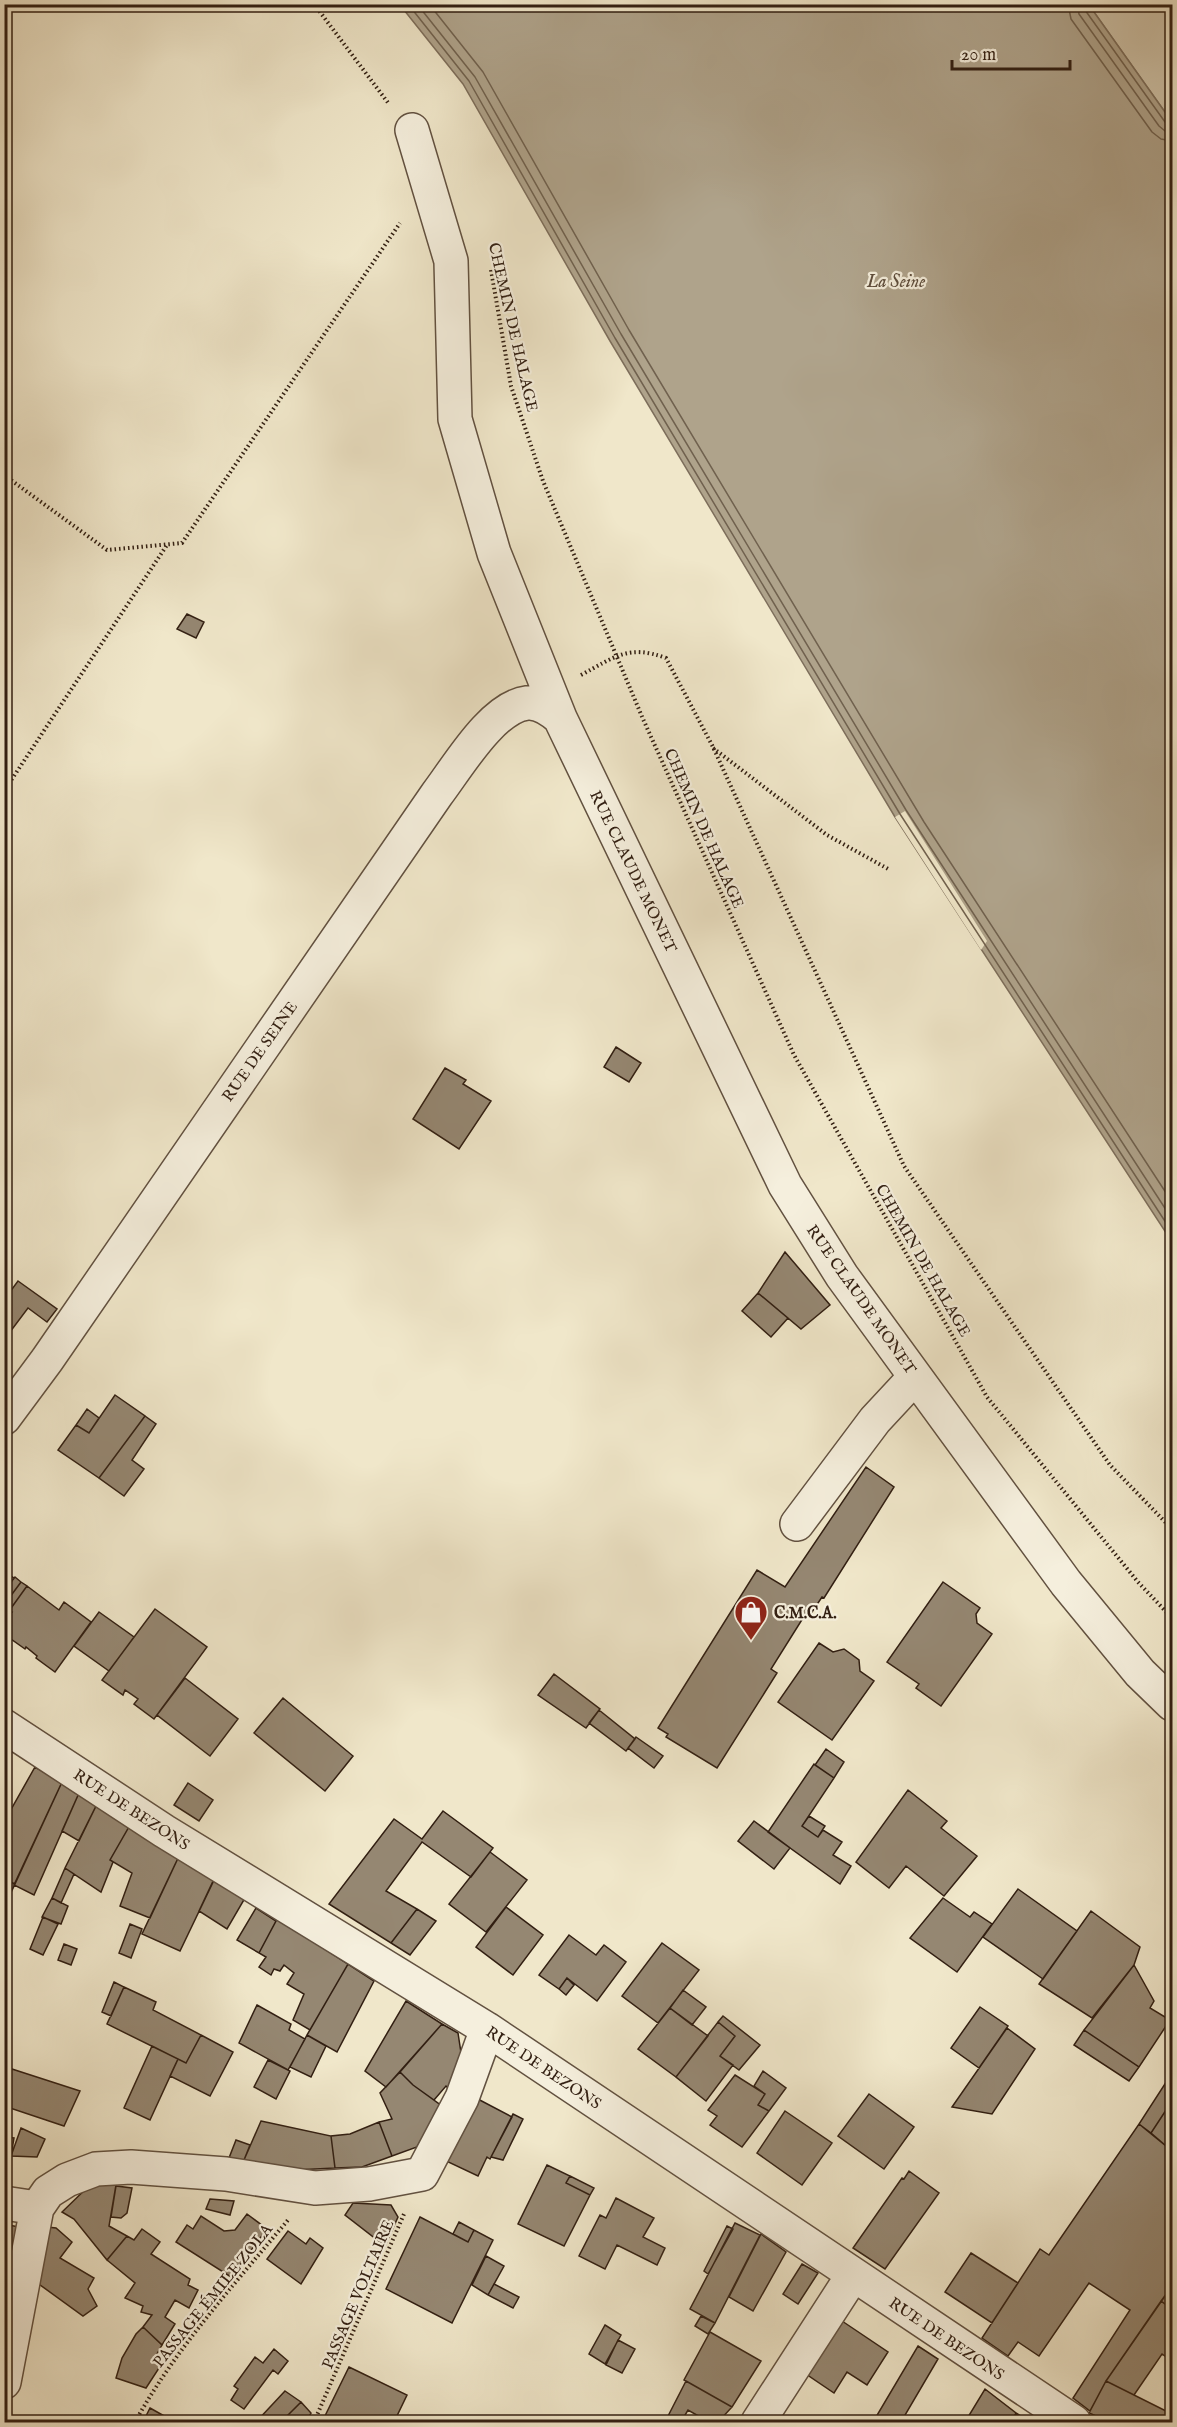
<svg xmlns="http://www.w3.org/2000/svg" width="1177" height="2427" viewBox="0 0 1177 2427" font-family="'IM FELL English',serif">
	<rect width="100%" height="100%" fill="#f0e7ca"/>
	<filter id="stains"><feTurbulence type="fractalNoise" baseFrequency=".00333" numOctaves="4"/><feColorMatrix values="0 0 0 0 .2 0 0 0 0 .09 0 0 0 0 .02 0 0 0 .5 -.17"/></filter>
	<radialGradient id="worn" r=".72"><stop offset=".6" stop-color="#630" stop-opacity="0"/><stop offset="1" stop-color="#630" stop-opacity=".3"/></radialGradient>
	<!-- green -->
	<path fill="#d0c5ab" stroke="#81725e" stroke-width="1.5" d="M 1089,5 L 1172,5 L 1172,122 Z"/>
	<!-- water -->
	<path fill="#afa38b" stroke="#7d6e5b" stroke-width="1.5" d="M 400,5 L 1089,5 L 1172,122 L 1172,1242 L 895,817 L 610,341 L 463,84 Z"/>
	<!-- pier -->
	<path fill="#f0e7ca" d="M 905,811 L 987,941 L 981,950 L 895,817 Z"/>
	<g fill="none" stroke-linecap="round" stroke-linejoin="round">
		<!-- shore -->
		<path stroke="#70614e" stroke-width="1.5" d="M 408,4 L 469,81 L 615,338 L 900,814 L 1172,1232
			M 417,4 L 475,77 L 621,334 L 906,810 L 1172,1219
			M 429,4 L 483,72 L 629,330 L 924,822 L 1172,1202
			M 1068,4 L 1071,19 L 1152,132 L 1161,139 L 1172,141
			M 1077,4 L 1079,14 L 1159,126 L 1165,131 L 1172,132
			M 1084,4 L 1085,10 L 1165,122 L 1172,125"/>
	</g>
	<!-- building -->
	<path fill="#958772" stroke="#321f12" stroke-width="1.5" d="M 187,614 L 204,622 L 196,638 L 177,629 Z
		M 616,1047 L 641,1063 L 629,1082 L 604,1067 Z
		M 445,1068 L 466,1080 L 463,1084 L 491,1101 L 459,1149 L 413,1119 Z
		M 785,1252 L 830,1305 L 801,1329 L 758,1293 Z
		M 18,1281 L 57,1309 L 47,1322 L 28,1308 L 4,1340 L 4,1300 Z
		M 758,1293 L 788,1318 L 771,1337 L 742,1311 Z
		M 115,1395 L 145,1416 L 99,1478 L 58,1450 L 76,1425 L 89,1433 Z
		M 87,1409 L 99,1418 L 89,1433 L 76,1425 Z
		M 145,1416 L 156,1424 L 132,1460 L 144,1469 L 124,1496 L 99,1478 Z
		M 866,1467 L 894,1487 L 824,1598 L 822,1597 L 812,1612 L 808,1610 L 771,1669 L 777,1673 L 717,1768 L 666,1737 L 668,1734 L 658,1728 L 757,1570 L 785,1587 Z
		M 4,1572 L 14,1578 L 4,1591 Z
		M 15,1577 L 21,1582 L 4,1605 L 4,1591 Z
		M 21,1582 L 27,1586 L 9,1611 L 4,1605 Z
		M 943,1582 L 980,1608 L 976,1614 L 977,1623 L 992,1634 L 941,1706 L 916,1688 L 919,1684 L 887,1662 Z
		M 27,1586 L 59,1610 L 64,1602 L 91,1622 L 55,1672 L 36,1658 L 37,1656 L 26,1647 L 25,1649 L 4,1634 L 4,1622 L 12,1612 L 9,1611 Z
		M 155,1609 L 207,1647 L 154,1719 L 134,1704 L 138,1699 L 125,1690 L 123,1695 L 102,1680 Z
		M 99,1612 L 134,1637 L 109,1671 L 74,1646 Z
		M 819,1643 L 833,1652 L 844,1649 L 859,1660 L 860,1671 L 874,1681 L 832,1740 L 778,1702 Z
		M 554,1674 L 600,1709 L 586,1728 L 538,1695 Z
		M 185,1678 L 238,1719 L 210,1756 L 157,1715 Z
		M 283,1698 L 353,1756 L 325,1791 L 254,1733 Z
		M 599,1710 L 635,1739 L 626,1751 L 589,1723 Z
		M 636,1737 L 663,1756 L 654,1768 L 628,1748 Z
		M 826,1749 L 844,1762 L 834,1778 L 815,1765 Z
		M 814,1764 L 834,1778 L 802,1826 L 818,1837 L 823,1830 L 842,1842 L 833,1855 L 851,1866 L 840,1884 L 768,1832 Z
		M 35,1767 L 62,1782 L 15,1884 L 4,1879 L 4,1838 L 11,1825 L 4,1822 Z
		M 62,1782 L 79,1793 L 34,1895 L 14,1885 Z
		M 188,1783 L 213,1800 L 199,1821 L 174,1805 Z
		M 908,1790 L 947,1821 L 941,1828 L 977,1856 L 944,1896 L 906,1866 L 889,1888 L 856,1862 Z
		M 79,1793 L 97,1804 L 79,1841 L 62,1831 Z
		M 97,1804 L 130,1825 L 110,1860 L 113,1862 L 101,1892 L 65,1868 Z
		M 443,1811 L 493,1848 L 471,1877 L 422,1842 L 386,1891 L 417,1909 L 391,1943 L 329,1904 L 394,1819 L 422,1839 Z
		M 809,1816 L 825,1826 L 818,1837 L 802,1826 Z
		M 754,1821 L 790,1848 L 774,1869 L 738,1841 Z
		M 130,1825 L 179,1856 L 150,1918 L 120,1906 L 132,1873 L 110,1860 Z
		M 490,1852 L 527,1880 L 486,1932 L 449,1904 Z
		M 179,1856 L 215,1878 L 180,1951 L 142,1934 Z
		M 65,1868 L 74,1874 L 61,1903 L 52,1898 Z
		M 4,1879 L 15,1884 L 4,1907 Z
		M 214,1879 L 245,1898 L 227,1929 L 199,1911 Z
		M 1018,1889 L 1077,1931 L 1043,1979 L 983,1937 Z
		M 52,1898 L 68,1906 L 61,1924 L 42,1917 Z
		M 943,1898 L 970,1917 L 974,1912 L 992,1924 L 957,1972 L 910,1938 Z
		M 506,1907 L 543,1935 L 513,1975 L 476,1947 Z
		M 256,1908 L 276,1921 L 259,1953 L 237,1940 Z
		M 417,1909 L 436,1921 L 410,1955 L 391,1943 Z
		M 1091,1911 L 1140,1947 L 1134,1965 L 1092,2018 L 1039,1984 Z
		M 43,1917 L 58,1924 L 43,1955 L 30,1949 Z
		M 279,1919 L 348,1964 L 310,2030 L 293,2020 L 304,1994 L 287,1984 L 294,1973 L 284,1965 L 280,1971 L 274,1969 L 271,1975 L 259,1967 L 266,1957 L 259,1953 L 276,1921 Z
		M 130,1924 L 142,1929 L 131,1958 L 119,1953 Z
		M 569,1935 L 596,1955 L 604,1945 L 626,1962 L 597,2001 L 567,1978 L 559,1989 L 539,1975 Z
		M 662,1943 L 699,1970 L 658,2023 L 622,1996 Z
		M 64,1944 L 77,1949 L 71,1965 L 58,1960 Z
		M 348,1964 L 374,1981 L 337,2052 L 307,2035 Z
		M 1134,1965 L 1154,2001 L 1150,2008 L 1170,2020 L 1139,2067 L 1084,2030 Z
		M 567,1978 L 574,1985 L 566,1995 L 559,1989 Z
		M 114,1982 L 124,1987 L 111,2016 L 102,2012 Z
		M 124,1987 L 156,2002 L 153,2010 L 201,2035 L 186,2063 L 107,2024 Z
		M 683,1990 L 706,2007 L 692,2025 L 670,2008 Z
		M 406,2001 L 442,2024 L 386,2087 L 365,2071 Z
		M 257,2005 L 291,2024 L 289,2030 L 305,2039 L 288,2070 L 239,2043 Z
		M 980,2007 L 1008,2026 L 979,2068 L 951,2048 Z
		M 670,2008 L 708,2036 L 676,2077 L 638,2049 Z
		M 723,2016 L 760,2045 L 739,2070 L 720,2056 L 735,2036 L 718,2022 Z
		M 718,2022 L 735,2036 L 720,2056 L 733,2065 L 706,2101 L 676,2077 Z
		M 442,2024 L 458,2033 L 463,2066 L 450,2090 L 446,2086 L 434,2100 L 413,2085 L 400,2072 Z
		M 1007,2028 L 1035,2049 L 992,2114 L 952,2107 Z
		M 1084,2030 L 1139,2067 L 1129,2081 L 1074,2045 Z
		M 201,2035 L 233,2052 L 210,2096 L 170,2076 L 178,2059 L 186,2063 Z
		M 307,2035 L 326,2046 L 311,2077 L 290,2067 Z
		M 152,2046 L 178,2059 L 150,2120 L 124,2108 Z
		M 268,2060 L 290,2071 L 276,2099 L 254,2087 Z
		M 12,2069 L 80,2091 L 64,2126 L 4,2106 L 4,2089 Z
		M 763,2071 L 786,2088 L 769,2111 L 758,2105 L 765,2094 L 754,2086 Z
		M 400,2072 L 413,2085 L 442,2106 L 417,2147 L 392,2156 L 379,2122 L 392,2119 L 380,2093 Z
		M 1172,2073 L 1172,2101 L 1151,2133 L 1139,2124 Z
		M 735,2075 L 765,2094 L 758,2105 L 769,2111 L 742,2147 L 710,2125 L 717,2116 L 708,2110 Z
		M 869,2094 L 914,2127 L 884,2169 L 838,2136 Z
		M 474,2097 L 512,2117 L 490,2159 L 487,2157 L 478,2176 L 444,2160 Z
		M 1172,2101 L 1172,2151 L 1151,2133 Z
		M 785,2111 L 832,2143 L 802,2185 L 757,2153 Z
		M 513,2114 L 523,2119 L 503,2160 L 491,2157 Z
		M 261,2121 L 331,2136 L 335,2168 L 295,2170 L 244,2160 Z
		M 379,2122 L 392,2156 L 362,2167 L 335,2168 L 331,2136 L 350,2134 Z
		M 1139,2124 L 1172,2151 L 1172,2286 L 1106,2381 L 1090,2411 L 1073,2398 L 1130,2310 L 1089,2283 L 1039,2356 L 1018,2342 L 1008,2356 L 982,2338 L 1040,2249 L 1049,2255 Z
		M 21,2128 L 45,2139 L 37,2157 L 11,2156 Z
		M 4,2137 L 14,2138 L 11,2156 L 4,2155 Z
		M 236,2140 L 250,2145 L 244,2160 L 229,2158 Z
		M 547,2165 L 570,2176 L 566,2183 L 590,2195 L 564,2246 L 518,2224 Z
		M 909,2171 L 939,2193 L 885,2269 L 853,2248 L 902,2178 L 904,2179 Z
		M 570,2176 L 594,2188 L 590,2195 L 566,2183 Z
		M 92,2183 L 116,2185 L 109,2226 L 127,2236 L 107,2260 L 74,2219 L 62,2212 Z
		M 116,2186 L 132,2188 L 127,2213 L 121,2218 L 111,2217 Z
		M 616,2198 L 654,2218 L 643,2237 L 665,2248 L 657,2265 L 617,2245 L 605,2269 L 579,2256 L 600,2215 L 606,2218 Z
		M 210,2199 L 234,2201 L 230,2215 L 206,2209 Z
		M 353,2203 L 391,2205 L 398,2217 L 385,2246 L 345,2215 Z
		M 247,2214 L 267,2229 L 231,2277 L 176,2242 L 187,2225 L 193,2229 L 201,2216 L 224,2231 L 235,2230 Z
		M 420,2217 L 468,2242 L 474,2230 L 493,2240 L 452,2323 L 386,2289 Z
		M 459,2222 L 474,2230 L 468,2242 L 453,2234 Z
		M 735,2223 L 760,2235 L 715,2323 L 690,2309 Z
		M 4,2224 L 19,2227 L 12,2265 L 4,2263 Z
		M 727,2226 L 733,2229 L 708,2274 L 704,2271 Z
		M 47,2227 L 56,2228 L 72,2242 L 60,2258 L 94,2278 L 88,2289 L 97,2306 L 83,2316 L 36,2282 Z
		M 142,2229 L 160,2242 L 151,2254 L 190,2279 L 188,2285 L 198,2290 L 189,2308 L 175,2300 L 165,2317 L 175,2324 L 162,2345 L 143,2327 L 152,2315 L 141,2312 L 143,2306 L 125,2298 L 135,2283 L 107,2260 L 127,2236 L 134,2240 Z
		M 288,2231 L 306,2244 L 310,2238 L 323,2248 L 301,2284 L 267,2259 Z
		M 761,2234 L 786,2252 L 753,2311 L 729,2297 Z
		M 971,2253 L 1018,2283 L 992,2323 L 945,2292 Z
		M 486,2256 L 504,2266 L 488,2295 L 472,2285 Z
		M 802,2264 L 818,2273 L 798,2304 L 783,2294 Z
		M 494,2284 L 519,2297 L 513,2308 L 488,2295 Z
		M 1172,2286 L 1172,2309 L 1161,2301 Z
		M 1161,2301 L 1172,2309 L 1172,2361 L 1162,2354 L 1134,2395 L 1106,2381 Z
		M 701,2316 L 715,2323 L 708,2334 L 695,2326 Z
		M 842,2321 L 888,2352 L 867,2385 L 847,2372 L 834,2393 L 806,2374 Z
		M 605,2325 L 621,2335 L 605,2364 L 589,2354 Z
		M 143,2327 L 162,2345 L 154,2359 L 163,2362 L 146,2388 L 116,2378 L 122,2358 L 136,2334 Z
		M 710,2332 L 761,2361 L 732,2407 L 684,2380 Z
		M 618,2340 L 635,2349 L 622,2373 L 606,2365 Z
		M 918,2346 L 938,2359 L 901,2422 L 873,2422 Z
		M 274,2349 L 288,2361 L 278,2374 L 273,2370 L 244,2409 L 231,2400 L 238,2389 L 234,2386 L 255,2357 L 263,2363 Z
		M 349,2367 L 407,2395 L 394,2422 L 322,2422 Z
		M 686,2381 L 732,2407 L 718,2422 L 709,2422 L 688,2410 L 681,2422 L 665,2422 Z
		M 1106,2381 L 1172,2414 L 1172,2422 L 1110,2422 L 1089,2413 Z
		M 985,2389 L 1016,2413 L 1011,2422 L 965,2422 Z
		M 285,2391 L 301,2402 L 281,2422 L 256,2422 Z
		M 301,2402 L 311,2413 L 306,2422 L 281,2422 Z
		M 150,2408 L 175,2422 L 143,2422 Z
		M 1016,2413 L 1030,2422 L 1011,2422 Z"/>
	<g fill="none" stroke-linecap="round" stroke-linejoin="round">
		<defs>
			<path id="minor" d="M 412,130 L 451,261 L 455,419 L 494,553 L 560,718
				M 4,1418 L 47,1360 L 437,794 C 457,768 492,707 527,703 C 539,702 551,710 560,718 L 785,1185 L 842,1276 L 1066,1583 L 1140,1673 L 1172,1704
				M 797,1524 L 875,1420 L 915,1377
				M 4,1726 L 164,1831 L 487,2029 L 1074,2422
				M 4,2203 L 37,2208
				M 4,2382 L 37,2208 L 48,2192 L 67,2180 L 96,2169 L 131,2167 L 226,2174 L 315,2188 L 369,2184 L 422,2174 L 462,2098 L 487,2029
				M 758,2422 L 853,2275"/>
		</defs>
		<!-- minor casing -->
		<use href="#minor" stroke="#625140" stroke-width="36"/>
		<!-- path -->
		<path stroke="#321f12" stroke-width="4" stroke-dasharray="1.5 3" stroke-linecap="butt" d="M 314,4 L 389,104
			M 491,270 L 511,386 L 543,481 L 643,719 L 794,1055 L 987,1397 L 1138,1582 L 1172,1618
			M 4,475 L 107,550 L 182,543 L 400,223
			M 581,675 C 615,657 628,644 666,658 L 713,747 L 904,1166 L 1110,1465 L 1172,1529
			M 713,748 L 827,835 L 890,870
			M 4,791 L 167,545
			M 135,2422 C 176,2348 233,2286 288,2220
			M 314,2422 L 404,2214"/>
		<!-- minor -->
		<use href="#minor" stroke="#f5efdd" stroke-width="33"/>
	</g>
	<!-- icons -->
	<defs>
		<symbol id="shop-pin" viewBox="-11 -11 22 30"><path d="M0 17L-7.5 6A9.5 9.5 0 1 1 7.5 6Z" fill="#8f2418" stroke="#f5efdd"/><path d="M-5-2.5h2.3a2.7 3.5 0 0 1 5.4 0H5L5.5 6h-11ZM-1.5-2.5h3a1.5 2.3 0 0 0-3 0Z" fill="#fff"/></symbol>
	</defs>
	<g fill-rule="evenodd">
		<use href="#shop-pin" x="732" y="1593" width="38" height="52"/>
	</g>
	<g text-anchor="middle" stroke-width="4.5" stroke-linejoin="round" paint-order="stroke">
		<!-- street labels -->
		<g font-size="16" fill="#321f12" stroke="#f5efdd">
			<text transform="translate(514 327) rotate(77)" y="6">CHEMIN DE HALAGE</text>
			<text transform="translate(705 828) rotate(66)" y="6">CHEMIN DE HALAGE</text>
			<text transform="translate(634 871) rotate(64)" y="6">RUE CLAUDE MONET</text>
			<text transform="translate(259 1051) rotate(-55)" y="6">RUE DE SEINE</text>
			<text transform="translate(924 1260) rotate(60)" y="6">CHEMIN DE HALAGE</text>
			<text transform="translate(862 1299) rotate(55)" y="6">RUE CLAUDE MONET</text>
			<text transform="translate(132 1809) rotate(33)" y="6">RUE DE BEZONS</text>
			<text transform="translate(544 2067) rotate(34)" y="6">RUE DE BEZONS</text>
			<text transform="translate(357 2294) rotate(-67)" y="6">PASSAGE VOLTAIRE</text>
			<text transform="translate(212 2295) rotate(-51)" y="6">PASSAGE ÉMILE ZOLA</text>
			<text transform="translate(947 2338) rotate(34)" y="6">RUE DE BEZONS</text>
		</g>
		<!-- poi labels -->
		<g font-size="16" font-weight="bold" fill="#321f12" stroke="#f5efdd" text-anchor="start">
			<text x="774" y="1618">C.M.C.A.</text>
		</g>
		<!-- water labels -->
		<g font-size="18" font-style="italic" fill="#5e4d3c" stroke="#f5efdd">
			<text x="896" y="287">La Seine</text>
		</g>
	</g>
	<!-- margin -->
	<rect width="1177" height="2427" fill="none" stroke="#f0e7ca" stroke-width="24"/>
	<rect x="6" y="6" width="1165" height="2415" fill="none" stroke="#321f12" stroke-width="3"/>
	<rect x="12" y="12" width="1153" height="2403" fill="none" stroke="#321f12" stroke-width="1.5"/>
	<!-- scale -->
	<path d="M952 60v9h118v-9" fill="none" stroke="#321f12" stroke-width="3"/>
	<text x="961" y="60" font-size="18" fill="#321f12" stroke="#f5efdd" stroke-width="4.5" paint-order="stroke">20 m</text>
	<rect width="100%" height="100%" filter="url(#stains)"/>
	<rect width="100%" height="100%" fill="url(#worn)"/>
</svg>
